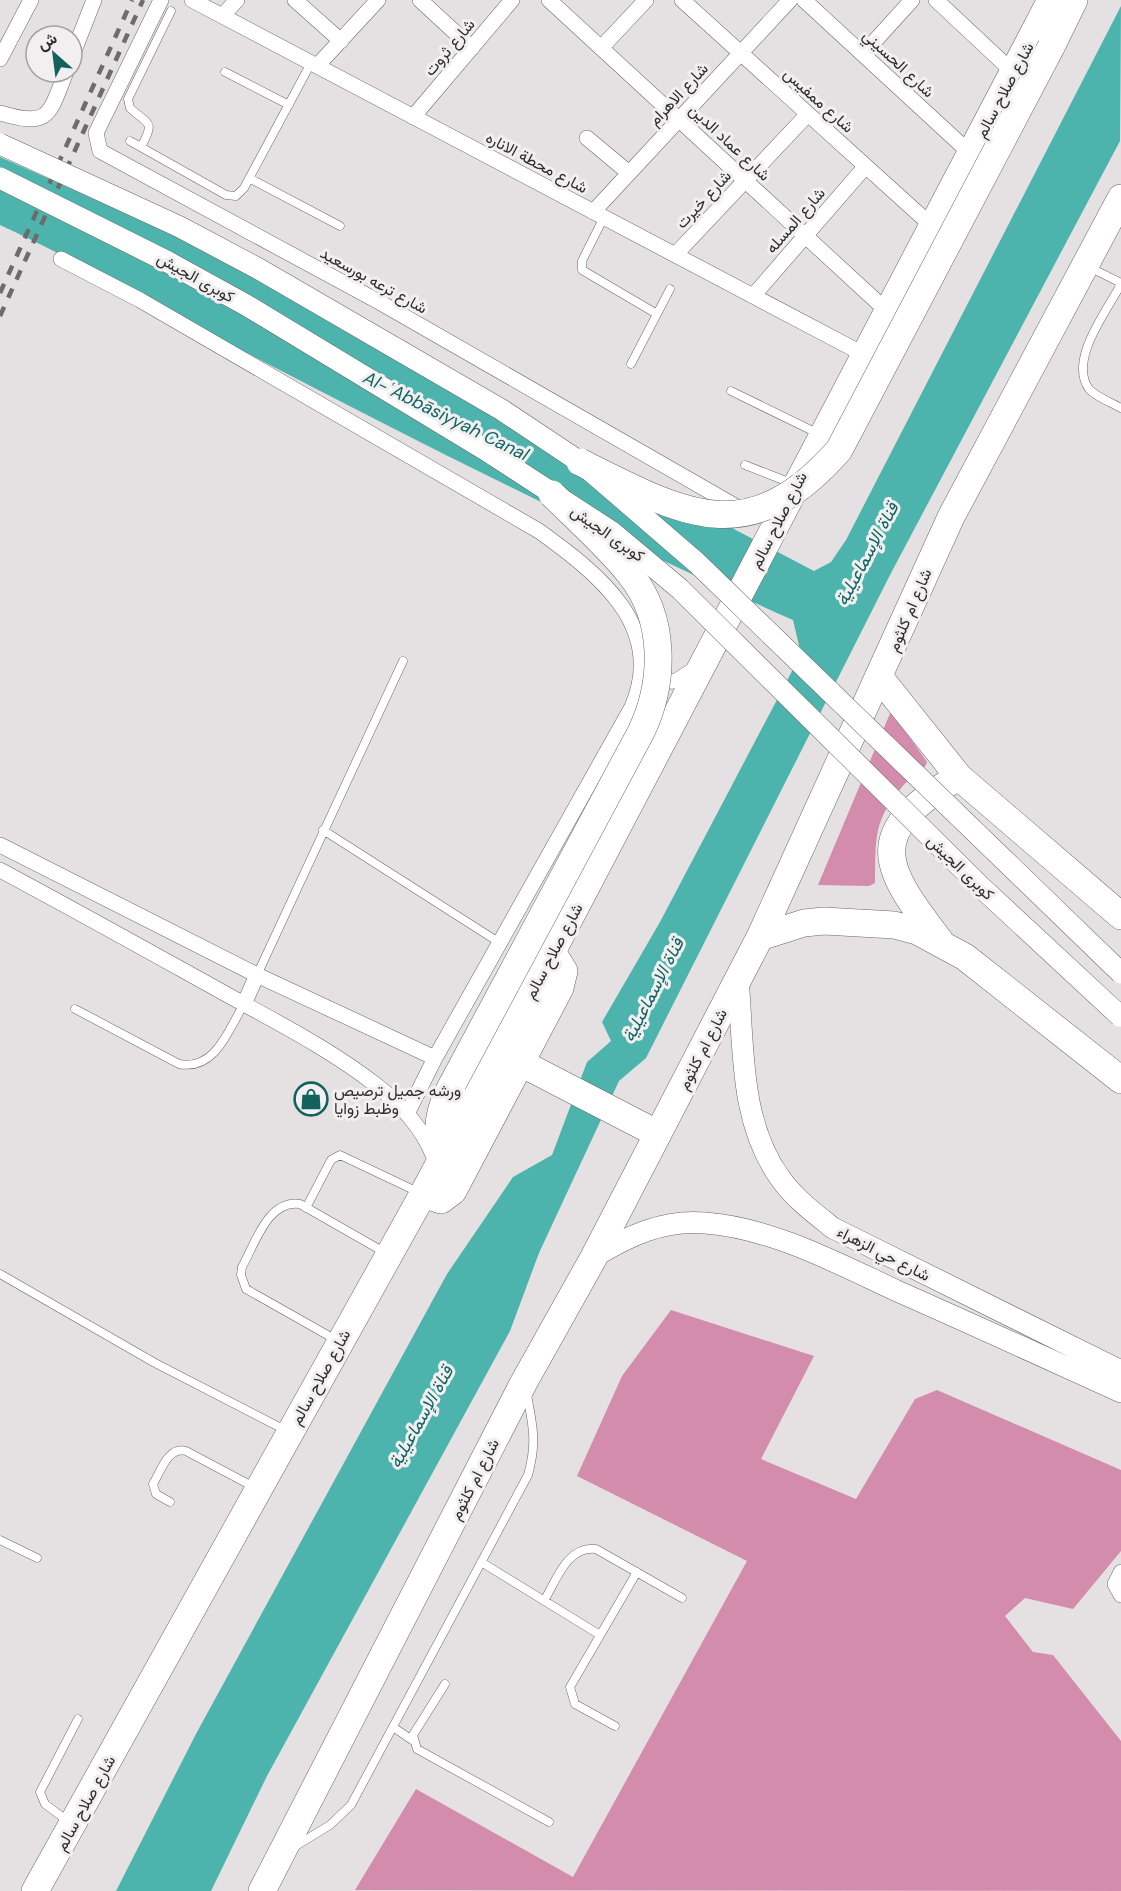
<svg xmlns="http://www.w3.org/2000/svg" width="1121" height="1891" viewBox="0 0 1121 1891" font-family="'DM Sans',Vazirmatn,sans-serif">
	<rect width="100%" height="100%" fill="#e5e1e3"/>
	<!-- forest -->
	<path fill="#d38cac" d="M 891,711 L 927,762 L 926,765 C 920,774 909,778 902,787 C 872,822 876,841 875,883 L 869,886 L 818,885 Z
		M 671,1310 L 814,1356 L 761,1459 L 856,1499 L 915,1399 L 937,1390 L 1121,1470 L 1121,1551 L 1073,1609 L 1025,1598 L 1005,1616 L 1033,1652 L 1053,1655 L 1121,1741 L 1121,1891 L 355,1890 L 416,1789 L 573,1877 L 747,1561 L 577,1476 L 622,1376 Z"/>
	<!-- water -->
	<path fill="#4db4ad" d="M 1121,6 L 1120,141 L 890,575 L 646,1058 L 619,1081 L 539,1253 L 510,1331 L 267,1776 L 211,1891 L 116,1891 L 197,1732 L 447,1274 L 513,1177 L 552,1155 L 587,1062 L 611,1041 L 602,1022 L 660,922 L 801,654 L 793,620 C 599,534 410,438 222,340 C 148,302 76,260 0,225 L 0,157 L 153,225 L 814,571 L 831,562 L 846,540 Z"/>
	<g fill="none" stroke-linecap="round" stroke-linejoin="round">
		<defs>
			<path id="lane" d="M 225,72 L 289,105
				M 130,141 L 226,195 L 236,196 L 244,188 L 311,63
				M 141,147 C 156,120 148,125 130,108 L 128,99 L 171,11
				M 249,178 L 340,226
				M 604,217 L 582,261 L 582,270 L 657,314
				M 1089,267 L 1121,283
				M 1121,284 C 1107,311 1068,360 1089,389 C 1096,397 1112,403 1121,408
				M 631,364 L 670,289
				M 731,391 L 819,434
				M 745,465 L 791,483
				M 323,830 L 500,943
				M 257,975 L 403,661
				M 75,1009 L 179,1064 C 215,1071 228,1031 244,1004
				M 306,1208 L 331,1160 L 340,1155 L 418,1192
				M 0,1274 L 155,1363 L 285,1430
				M 338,1341 L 246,1289 L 241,1275 L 242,1267 C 255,1244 268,1199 300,1204 L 384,1252
				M 170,1502 L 156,1494 L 153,1484 C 161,1471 168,1446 186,1451 L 254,1487
				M 0,1540 L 37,1558
				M 481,1562 L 600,1635
				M 544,1601 C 557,1579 567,1546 596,1549 L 682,1598
				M 445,1684 L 413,1735 L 417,1749 L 549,1822
				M 615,1726 L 575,1704 L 570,1687 L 637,1572
				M 393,1727 L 412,1740
				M 69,1822 L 45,1804 L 40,1792 L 78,1719
				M 294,1847 L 330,1825 L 351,1805 L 528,1475 C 537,1443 533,1426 527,1395"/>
			<path id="street" d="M 161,0 L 96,133 L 100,151 L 381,303 L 742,510
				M 192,0 L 865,355
				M 295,0 L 341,41
				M 420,0 L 472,48
				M 549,0 L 887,311
				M 682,0 L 932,226
				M 804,0 L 970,153
				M 936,0 L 1013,72
				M 222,16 L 237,0
				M 601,48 L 646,0
				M 863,54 L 912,0
				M 72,56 L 94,0
				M 0,59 L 31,0
				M 317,66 L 378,0
				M 0,113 C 50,128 49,115 66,72
				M 413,117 L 512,0
				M 587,138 L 629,173
				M 593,212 L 790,0
				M 675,255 L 808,114
				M 61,259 L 140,300 L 539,531 C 597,573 667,626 632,707 L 435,1058 L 407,1114
				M 753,296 L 865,167
				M 650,682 L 676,681 L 697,668
				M 0,845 L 257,975 L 435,1058
				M 0,870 C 75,910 150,952 224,993 C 276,1022 330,1049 376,1085 C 400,1104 422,1127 433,1155
				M 244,1004 L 257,975
				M 1121,1572 L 1115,1584 L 1121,1595"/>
			<path id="secondary" d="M 738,979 C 744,1046 739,1121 780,1178 C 794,1198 814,1213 833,1228 L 1121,1371
				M 594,1257 C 628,1236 664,1219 705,1223 C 772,1228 837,1263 897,1291 C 972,1324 1046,1358 1121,1392"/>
			<path id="highway" d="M 1051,47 L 1074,0
				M 880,678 L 959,777 L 1121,916
				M 760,937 L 804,923 L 824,921 L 894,925 L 917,931 L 965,957 L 1121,1080
				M 940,941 C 884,868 862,834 955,779
				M 521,1063 L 658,1134
				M 441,1160 C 436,1131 438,1109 453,1083
				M 423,1194 L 441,1200 L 453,1191 L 560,988 L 564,971 L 552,952
				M 35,1891 L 423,1194 L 552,952 L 1051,0
				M 262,1891 L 524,1382 L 594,1257 L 760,937 L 951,517 L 1121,198"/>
		</defs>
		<!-- lane casing -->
		<use href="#lane" stroke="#6a6768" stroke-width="9"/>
		<!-- street casing -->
		<use href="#street" stroke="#6a6768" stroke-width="16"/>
		<!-- secondary casing -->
		<use href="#secondary" stroke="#6a6768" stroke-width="22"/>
		<!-- highway casing -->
		<use href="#highway" stroke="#6a6768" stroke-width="28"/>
		<!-- lane -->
		<use href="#lane" stroke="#fff" stroke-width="8"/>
		<!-- street -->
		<use href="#street" stroke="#fff" stroke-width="15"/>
		<!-- secondary -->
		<use href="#secondary" stroke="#fff" stroke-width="21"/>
		<!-- highway -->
		<use href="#highway" stroke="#fff" stroke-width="27"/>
		<!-- rail -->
		<path stroke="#6d6b6c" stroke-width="4.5" stroke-dasharray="10 10" stroke-linecap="butt" d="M 0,293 L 132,0
			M 0,316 L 143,0"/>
		<defs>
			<path id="secondary-bridge" d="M 0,144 L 180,227 L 259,269 L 502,410 L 580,462 L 697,563 L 1121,973
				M 0,178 L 168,262 L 246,305 L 484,449 L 612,532 L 680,589 L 981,887 L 1120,1016"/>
			<path id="highway-bridge" d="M 580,462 C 684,514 748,553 839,450 L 1051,47
				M 453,1083 L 641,732 C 665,682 666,619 630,574 C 607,545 578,520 552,494"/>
		</defs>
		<!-- secondary-bridge casing -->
		<use href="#secondary-bridge" stroke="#6a6768" stroke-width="22" stroke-linecap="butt"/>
		<!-- highway-bridge casing -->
		<use href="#highway-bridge" stroke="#6a6768" stroke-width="28" stroke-linecap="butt"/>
		<!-- secondary-bridge -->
		<use href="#secondary-bridge" stroke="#fff" stroke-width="21"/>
		<!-- highway-bridge -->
		<use href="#highway-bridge" stroke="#fff" stroke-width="27"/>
	</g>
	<!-- icons -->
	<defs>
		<symbol id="shop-ring" viewBox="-11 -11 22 22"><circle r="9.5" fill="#f2eff0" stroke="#13625e" stroke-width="1.5"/><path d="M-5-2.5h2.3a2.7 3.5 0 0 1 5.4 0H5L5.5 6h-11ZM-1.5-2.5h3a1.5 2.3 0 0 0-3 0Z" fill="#13625e"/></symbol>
	</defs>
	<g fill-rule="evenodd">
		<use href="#shop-ring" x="292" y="1080" width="38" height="38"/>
	</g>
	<g text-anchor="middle" stroke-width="6" stroke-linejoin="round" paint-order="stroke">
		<!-- street labels -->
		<g font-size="16" fill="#2e2d2e" stroke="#f2eff0">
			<text transform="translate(449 47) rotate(-50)" y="6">شارع ثروت</text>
			<text transform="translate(899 63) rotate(43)" y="6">شارع الحسيني</text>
			<text transform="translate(1004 90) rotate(-62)" y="6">شارع صلاح سالم</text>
			<text transform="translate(678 94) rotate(-47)" y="6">شارع الاهرام</text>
			<text transform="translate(819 100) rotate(42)" y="6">شارع ممفيس</text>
			<text transform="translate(730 142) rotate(43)" y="6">شارع عماد الدين</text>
			<text transform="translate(537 162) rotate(28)" y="6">شارع محطة الاناره</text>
			<text transform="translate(703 199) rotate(-47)" y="6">شارع خيرت</text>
			<text transform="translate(795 220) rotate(-49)" y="6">شارع المسله</text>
			<text transform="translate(196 277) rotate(29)" y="6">كوبرى الجيش</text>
			<text transform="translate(374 280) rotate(29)" y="6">شارع ترعه بورسعيد</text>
			<text transform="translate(778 520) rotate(-63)" y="6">شارع صلاح سالم</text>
			<text transform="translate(608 533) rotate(35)" y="6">كوبرى الجيش</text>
			<text transform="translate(909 610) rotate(-67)" y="6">شارع ام كلثوم</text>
			<text transform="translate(961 867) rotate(44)" y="6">كوبرى الجيش</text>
			<text transform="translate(553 951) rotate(-62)" y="6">شارع صلاح سالم</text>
			<text transform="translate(702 1049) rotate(-63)" y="6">شارع ام كلثوم</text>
			<text transform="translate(884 1253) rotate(27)" y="6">شارع حي الزهراء</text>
			<text transform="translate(320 1377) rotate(-61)" y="6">شارع صلاح سالم</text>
			<text transform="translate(474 1479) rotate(-63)" y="6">شارع ام كلثوم</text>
			<text transform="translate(85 1803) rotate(-61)" y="6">شارع صلاح سالم</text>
		</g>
		<!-- poi labels -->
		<g font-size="16" fill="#2e2d2e" stroke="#f2eff0" text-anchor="start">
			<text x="334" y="1096">ورشه جميل ترصيص<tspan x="334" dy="18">وظبط زوايا</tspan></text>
		</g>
		<!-- water labels -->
		<g font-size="18" font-style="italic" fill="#0f6561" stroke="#f2eff0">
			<text transform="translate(446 416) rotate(26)" y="6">Al-ʿAbbāsiyyah Canal</text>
			<text transform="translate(867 554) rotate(-62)" y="6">قناة الإسماعيلية</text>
			<text transform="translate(653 990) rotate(-63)" y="6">قناة الإسماعيلية</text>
			<text transform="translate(421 1417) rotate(-61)" y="6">قناة الإسماعيلية</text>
		</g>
	</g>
	<!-- north arrow -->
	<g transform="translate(54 54) rotate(332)"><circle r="28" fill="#f2eff0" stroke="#a4a1a2" stroke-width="1.5"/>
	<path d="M0-4.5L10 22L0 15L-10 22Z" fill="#13625e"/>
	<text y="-9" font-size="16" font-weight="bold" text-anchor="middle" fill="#2e2d2e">ش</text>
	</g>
</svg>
